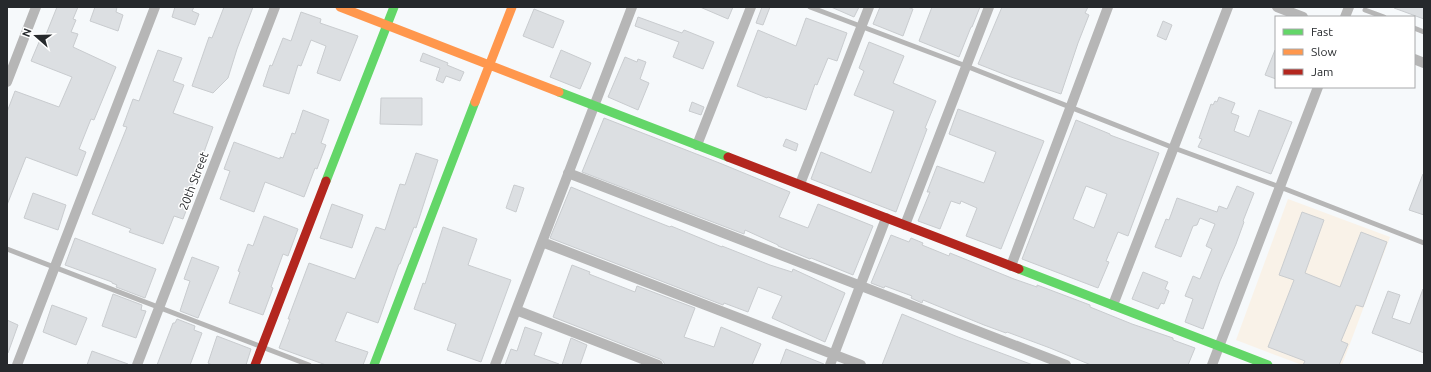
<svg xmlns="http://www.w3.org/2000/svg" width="1431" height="372" viewBox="0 0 1431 372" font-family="Ubuntu,sans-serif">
	<rect width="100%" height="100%" fill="#f6f9fb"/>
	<!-- education -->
	<path fill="#f9f2e8" d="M 1288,199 L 1390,237 L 1342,365 L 1302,365 L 1236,340 Z"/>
	<!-- building -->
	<path fill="#dcdfe2" stroke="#c9cccf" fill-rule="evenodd" d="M 57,7 L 78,7 L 73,19 L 76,20 L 71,32 L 78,34 L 73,47 L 116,67 L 94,120 L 91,119 L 79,149 L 86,152 L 77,176 L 26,157 L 7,205 L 7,112 L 15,91 L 59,107 L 72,77 L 31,61 L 42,35 L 45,37 Z
		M 95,7 L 117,7 L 116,12 L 123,15 L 118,31 L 90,21 Z
		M 175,7 L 194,7 L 192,11 L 199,14 L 195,25 L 172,17 Z
		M 224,7 L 253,7 L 237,49 L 228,78 L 213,93 L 192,86 L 209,37 L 212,38 Z
		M 700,7 L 733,7 L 728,19 Z
		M 762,7 L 770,7 L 763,25 L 756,23 Z
		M 831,7 L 859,7 L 854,17 Z
		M 880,7 L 907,7 L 913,9 L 903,36 L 873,24 Z
		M 932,7 L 980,7 L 972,27 L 971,27 L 959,57 L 919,41 Z
		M 1002,7 L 1088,7 L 1085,13 L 1089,15 L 1078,43 L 1061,94 L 1011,77 L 978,64 Z
		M 1394,7 L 1424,7 L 1424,19 L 1394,8 Z
		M 534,9 L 564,21 L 553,48 L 523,36 Z
		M 301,12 L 321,19 L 320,23 L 358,36 L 340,81 L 317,73 L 326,46 L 311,40 L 301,66 L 298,65 L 289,94 L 263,86 L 270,65 L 272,66 L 283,38 L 291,41 Z
		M 638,17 L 682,33 L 684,30 L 714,42 L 703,69 L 673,57 L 679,42 L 635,26 Z
		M 806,18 L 847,33 L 837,61 L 828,58 L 817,85 L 815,84 L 806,110 L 768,97 L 767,98 L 737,86 L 758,30 L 796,46 Z
		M 1163,21 L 1172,25 L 1166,40 L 1157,36 Z
		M 869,42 L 904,56 L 893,83 L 936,101 L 925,128 L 927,129 L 896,212 L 811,179 L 821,152 L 871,173 L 894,111 L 854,95 L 864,71 L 859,68 Z
		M 158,50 L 182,58 L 173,81 L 184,85 L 173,113 L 213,127 L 190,191 L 193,192 L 183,219 L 174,216 L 163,244 L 129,232 L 131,229 L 92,214 L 127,127 L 123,126 L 133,99 L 139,101 Z
		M 561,50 L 591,63 L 580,89 L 550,77 Z
		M 1275,50 L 1276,50 L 1276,79 L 1265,75 Z
		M 423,53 L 448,63 L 447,65 L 464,72 L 460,81 L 446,76 L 443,83 L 436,80 L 440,68 L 420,61 Z
		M 625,57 L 637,62 L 638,59 L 646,62 L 640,79 L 649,83 L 638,110 L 608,97 Z
		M 1219,97 L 1235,103 L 1231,113 L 1239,116 L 1234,131 L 1249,137 L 1259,110 L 1292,122 L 1271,174 L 1198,147 L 1202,139 L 1199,138 L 1211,104 L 1213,105 L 1215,101 L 1217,102 Z
		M 381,98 L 422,98 L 422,125 L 380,124 Z
		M 692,102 L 704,107 L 701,115 L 689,111 Z
		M 958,109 L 1044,141 L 1001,249 L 966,236 L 977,208 L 961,201 L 960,204 L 951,201 L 940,229 L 918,221 L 930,192 L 927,192 L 937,166 L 984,183 L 996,152 L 949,134 Z
		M 303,110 L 329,120 L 321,143 L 326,145 L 317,169 L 315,168 L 304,197 L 265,182 L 254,212 L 220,199 L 230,171 L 224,169 L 234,142 L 280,159 L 280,157 L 283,158 L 292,133 L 295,134 Z
		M 604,118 L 722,164 L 790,192 L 779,217 L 808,228 L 818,204 L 873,226 L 853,275 L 811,258 L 810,259 L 778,246 L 778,245 L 745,230 L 744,234 L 582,172 Z
		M 1076,120 L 1110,134 L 1110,135 L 1159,153 L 1128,236 L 1118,232 L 1106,261 L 1109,262 L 1098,288 L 1022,259 ZM 1086,186 L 1107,194 L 1094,228 L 1073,219 Z
		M 786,139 L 798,144 L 796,151 L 783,146 Z
		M 416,153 L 438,160 L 416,228 L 414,227 L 400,264 L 399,264 L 378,323 L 347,312 L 335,341 L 368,352 L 363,365 L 326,365 L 279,348 L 290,319 L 288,319 L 309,263 L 355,279 L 376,227 L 385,230 L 400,184 L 405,185 Z
		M 1423,174 L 1424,174 L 1424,215 L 1409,210 Z
		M 514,185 L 524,188 L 516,212 L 506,208 Z
		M 1237,186 L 1254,193 L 1243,221 L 1244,222 L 1236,244 L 1220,281 L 1203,329 L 1185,322 L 1193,299 L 1185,296 L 1193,276 L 1200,279 L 1212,249 L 1206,246 L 1215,224 L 1200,218 L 1197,225 L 1193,226 L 1181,257 L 1155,247 L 1166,219 L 1169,220 L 1177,198 L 1217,212 L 1219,206 L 1227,209 Z
		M 571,187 L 622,208 L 670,227 L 671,226 L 722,247 L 722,246 L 770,265 L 792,272 L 793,269 L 845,293 L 825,342 L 772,318 L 782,296 L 758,287 L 748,312 L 724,303 L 723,305 L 550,238 Z
		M 33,193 L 66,205 L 58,230 L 24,218 Z
		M 332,204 L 363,215 L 352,248 L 320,238 Z
		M 1302,212 L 1324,220 L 1305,273 L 1340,287 L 1361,232 L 1387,242 L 1363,307 L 1356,305 L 1341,341 L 1348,344 L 1339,365 L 1303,365 L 1305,361 L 1268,347 L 1294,280 L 1279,275 Z
		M 264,216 L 298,229 L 288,256 L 283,254 L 271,287 L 273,288 L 263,315 L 229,303 L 240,272 L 238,271 L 248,244 L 253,246 Z
		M 443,227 L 477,239 L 468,265 L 511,280 L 481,362 L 447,350 L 456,324 L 414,309 L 423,283 L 425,284 Z
		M 891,235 L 909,242 L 911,238 L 923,243 L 922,245 L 949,256 L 950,253 L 1014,279 L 1037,287 L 1037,285 L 1090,305 L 1090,307 L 1132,324 L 1173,338 L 1173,340 L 1195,348 L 1188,365 L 1091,365 L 1050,348 L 1007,332 L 1006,333 L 984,325 L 923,300 L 922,303 L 911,298 L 912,296 L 885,286 L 884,288 L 871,283 Z
		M 75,238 L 156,269 L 145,298 L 116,287 L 117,285 L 112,283 L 112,282 L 65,265 Z
		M 192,257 L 219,267 L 198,318 L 180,311 L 190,281 L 184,279 Z
		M 572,265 L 590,272 L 589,274 L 635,292 L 637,286 L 695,308 L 684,337 L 714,347 L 721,327 L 761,344 L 752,365 L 665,365 L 663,361 L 660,359 L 553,317 Z
		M 1143,272 L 1168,282 L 1165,289 L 1169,291 L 1164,304 L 1161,303 L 1158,309 L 1132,299 Z
		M 1423,289 L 1424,353 L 1372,333 L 1388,291 L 1400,295 L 1392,318 L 1410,324 Z
		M 113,294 L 142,305 L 141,310 L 146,311 L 136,338 L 102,326 Z
		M 52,305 L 87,318 L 76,345 L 43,332 Z
		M 902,314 L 958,337 L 1033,365 L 882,365 Z
		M 177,319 L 195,326 L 194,330 L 202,333 L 190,365 L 157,365 L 173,323 L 175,323 Z
		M 7,320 L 18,325 L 8,353 L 7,353 Z
		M 525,327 L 542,333 L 534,355 L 559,364 L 559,365 L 505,365 L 511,349 L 517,351 Z
		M 217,336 L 251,349 L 246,365 L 212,365 L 208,363 Z
		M 571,338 L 587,345 L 580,365 L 562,365 Z
		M 786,349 L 824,364 L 824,365 L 780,365 Z
		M 92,351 L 128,364 L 128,365 L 87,365 Z"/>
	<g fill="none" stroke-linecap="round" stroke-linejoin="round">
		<!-- lane -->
		<path stroke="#b6b6b6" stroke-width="5" d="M 810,7 L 966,66 L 1174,148 L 1280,187 L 1424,243
			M 1365,10 L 1384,17
			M 1414,28 L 1424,32
			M 7,249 L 309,365"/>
		<!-- street -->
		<path stroke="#b6b6b6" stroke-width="10" d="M 1277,7 L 1303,17
			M 1345,17 L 1349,7
			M 1414,59 L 1424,63
			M 7,82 L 36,7
			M 697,145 L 751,7
			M 568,173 L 1066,365
			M 800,184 L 869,7
			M 905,225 L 989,7
			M 542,242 L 861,365
			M 1011,266 L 1108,7
			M 1113,305 L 1228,7
			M 516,310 L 658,365
			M 17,365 L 155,7
			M 137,365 L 275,7
			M 495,365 L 632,7
			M 830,365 L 886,218
			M 1212,365 L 1318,87"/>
		<!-- fast -->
		<path stroke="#63d668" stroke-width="9" d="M 559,92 L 728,157
			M 326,181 L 394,7
			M 1019,269 L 1268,365
			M 374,365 L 475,102"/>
		<!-- slow -->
		<path stroke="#ff974d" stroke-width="9" d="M 340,7 L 559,92
			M 475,102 L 512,7"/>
		<!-- jam -->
		<path stroke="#b3261e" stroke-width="9" d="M 728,157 L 1019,269
			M 255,365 L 326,181"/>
	</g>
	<g text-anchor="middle" stroke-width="3" stroke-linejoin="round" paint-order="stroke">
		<!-- street labels -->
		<g font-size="12" fill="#26292c" stroke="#fff">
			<text transform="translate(194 181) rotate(-69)" y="4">20th Street</text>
		</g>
	</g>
	<!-- border -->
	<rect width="1431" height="372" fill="none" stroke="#26292c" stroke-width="16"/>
	<!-- legend -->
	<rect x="1275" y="16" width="140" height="72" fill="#ffffff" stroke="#a8a9ab"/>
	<rect x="1283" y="29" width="20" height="6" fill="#63d668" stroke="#a8a9ab"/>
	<text x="1311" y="36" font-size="12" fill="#26292c">Fast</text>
	<rect x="1283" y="49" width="20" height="6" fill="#ff974d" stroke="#a8a9ab"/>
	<text x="1311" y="56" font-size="12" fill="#26292c">Slow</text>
	<rect x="1283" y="69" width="20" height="6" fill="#b3261e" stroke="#a8a9ab"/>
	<text x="1311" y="76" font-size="12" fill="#26292c">Jam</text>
	<!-- north arrow -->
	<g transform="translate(36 36) rotate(290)" stroke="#ffffff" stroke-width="3" paint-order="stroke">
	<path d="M0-3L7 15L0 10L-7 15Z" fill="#26292c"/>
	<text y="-6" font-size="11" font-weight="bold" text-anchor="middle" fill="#26292c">N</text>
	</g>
</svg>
